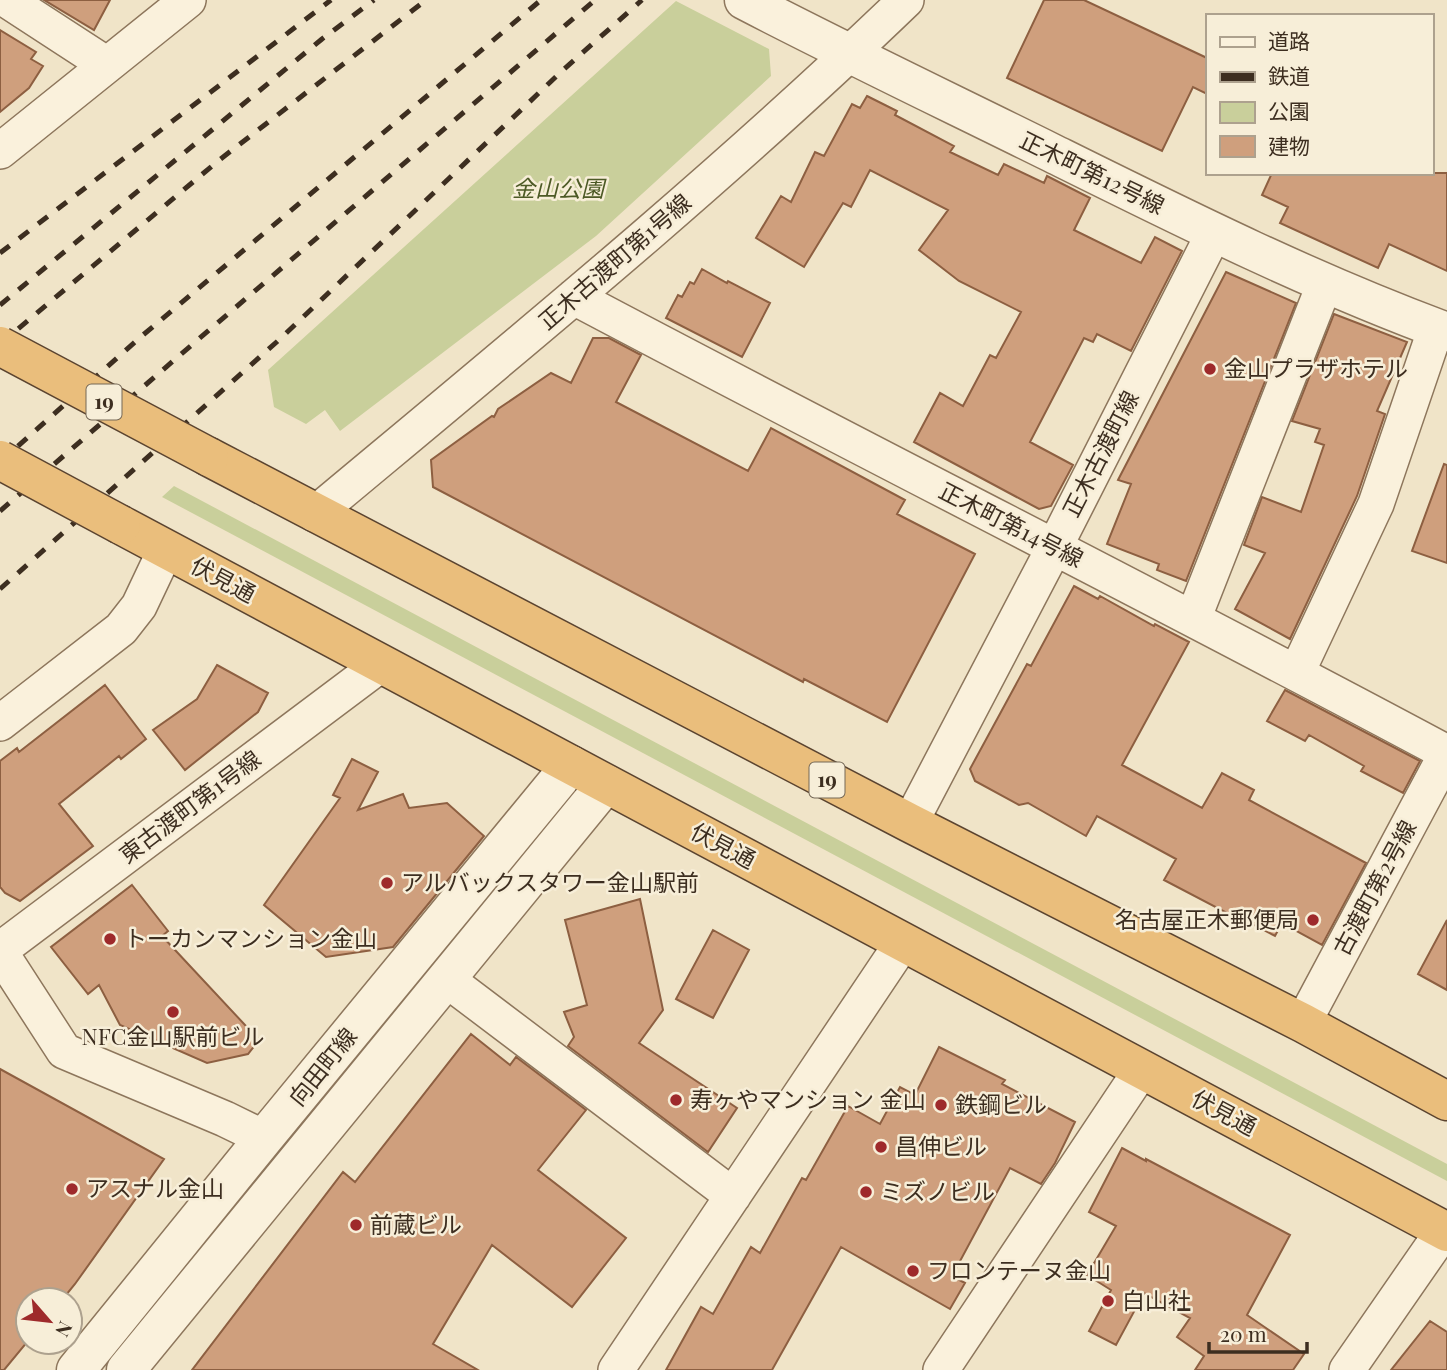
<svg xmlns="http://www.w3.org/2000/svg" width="1447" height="1370" viewBox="0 0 1447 1370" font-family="'Playfair Display','Noto Sans JP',serif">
	<rect width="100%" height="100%" fill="#f0e4c8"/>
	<!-- green -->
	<path fill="#c9cf9b" d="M 676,1 L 769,49 L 771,76 L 596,236 L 340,431 L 325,410 L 306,424 L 274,407 L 268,370 Z
		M 174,486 L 1447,1164 L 1447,1181 L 162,497 Z"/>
	<!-- building -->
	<path fill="#cf9f7d" stroke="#8d5f41" stroke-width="2" d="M 44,0 L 110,0 L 94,30 Z
		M 1044,0 L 1084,0 L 1207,58 L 1207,94 L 1193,87 L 1162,151 L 1007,78 Z
		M 0,30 L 36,52 L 31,59 L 43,66 L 29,88 L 0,112 Z
		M 867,96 L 897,111 L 895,115 L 954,146 L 950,152 L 998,175 L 1004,164 L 1044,183 L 1047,176 L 1090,198 L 1074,230 L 1141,263 L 1155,237 L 1182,251 L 1131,351 L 1097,334 L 1093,342 L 1084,338 L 1030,442 L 1073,465 L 1051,506 L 1039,509 L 914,442 L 940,393 L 963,406 L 990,355 L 996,358 L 1021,312 L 959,281 L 919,250 L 948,210 L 870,170 L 851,207 L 843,203 L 804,267 L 756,238 L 781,196 L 791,202 L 815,152 L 824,156 L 852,104 L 860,108 Z
		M 1272,173 L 1447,173 L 1447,271 L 1389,244 L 1378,268 L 1280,223 L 1288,207 L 1262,195 Z
		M 702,269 L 727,283 L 728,281 L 770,303 L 742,357 L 666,318 L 678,295 L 682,297 L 690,282 L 694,284 Z
		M 1226,272 L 1296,303 L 1186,581 L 1157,570 L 1159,564 L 1107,544 L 1131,484 L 1118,480 Z
		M 1334,314 L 1407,342 L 1377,411 L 1385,414 L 1357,496 L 1290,639 L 1235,609 L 1265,553 L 1244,545 L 1262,497 L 1301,512 L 1324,445 L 1315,442 L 1320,429 L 1292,421 Z
		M 593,338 L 609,338 L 641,355 L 616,402 L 748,471 L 771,428 L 905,500 L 897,514 L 975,554 L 887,722 L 804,679 L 803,682 L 433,487 L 431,460 L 492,416 L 494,417 L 498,409 L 551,373 L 571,383 Z
		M 1444,464 L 1447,465 L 1447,563 L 1412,551 Z
		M 1074,586 L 1098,599 L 1100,596 L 1154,626 L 1155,624 L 1189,642 L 1122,765 L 1202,808 L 1222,773 L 1254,790 L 1249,800 L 1366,863 L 1322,945 L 1282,923 L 1275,936 L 1245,920 L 1244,922 L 1164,880 L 1176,859 L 1097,816 L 1086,836 L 1028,803 L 1019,805 L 975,781 L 970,769 L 1027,664 L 1031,666 Z
		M 217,665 L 268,693 L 258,712 L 185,770 L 153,730 L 197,699 Z
		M 105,685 L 146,739 L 121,759 L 119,756 L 59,804 L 93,846 L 20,901 L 5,893 L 0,887 L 0,761 L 17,748 L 19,752 Z
		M 1285,690 L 1420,761 L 1403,793 L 1361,771 L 1364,766 L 1309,735 L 1305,741 L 1267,721 Z
		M 352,759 L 378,772 L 358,810 L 403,794 L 409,808 L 447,803 L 484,836 L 393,947 L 326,957 L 264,905 L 340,798 L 333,795 Z
		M 132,885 L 168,931 L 162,936 L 259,1040 L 248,1054 L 207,1063 L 120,1025 L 99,985 L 88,994 L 51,947 Z
		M 640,899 L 663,1010 L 639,1043 L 737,1108 L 708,1152 L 568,1046 L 574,1037 L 564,1012 L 587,1005 L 565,920 Z
		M 1447,920 L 1447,990 L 1418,974 Z
		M 713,930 L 749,950 L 713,1018 L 676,999 Z
		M 471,1034 L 510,1065 L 516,1057 L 586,1110 L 538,1170 L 626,1238 L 572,1307 L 492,1245 L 433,1344 L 478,1370 L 192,1370 L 343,1172 L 355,1182 Z
		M 939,1047 L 1005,1080 L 1002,1084 L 1075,1122 L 1055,1163 L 1041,1184 L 1010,1168 L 952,1276 L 965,1283 L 950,1309 L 841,1247 L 772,1370 L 666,1370 L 701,1307 L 713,1314 L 751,1247 L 760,1253 L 802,1178 L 806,1180 L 848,1106 L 880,1124 L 900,1087 L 915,1095 Z
		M 0,1069 L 164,1159 L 75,1284 L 62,1300 L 28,1300 L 28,1341 L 4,1370 L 0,1370 Z
		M 1122,1148 L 1146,1161 L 1146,1159 L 1290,1235 L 1247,1315 L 1304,1354 L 1293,1370 L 1195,1370 L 1204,1356 L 1177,1337 L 1190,1318 L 1144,1293 L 1116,1345 L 1089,1331 L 1111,1290 L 1087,1275 L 1116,1226 L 1089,1212 Z
		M 1430,1321 L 1447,1332 L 1447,1370 L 1391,1370 Z"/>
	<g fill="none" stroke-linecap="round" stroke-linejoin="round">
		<defs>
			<path id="minor" d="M 7,0 L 107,65
				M 0,151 L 188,0
				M 574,297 C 864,451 1158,598 1447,753 L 1303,1023
				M 315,514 C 515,347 718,181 906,0
				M 1193,619 L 1325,283
				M 1297,672 L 1376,504 L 1436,328
				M 0,723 L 121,629 L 139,606 L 166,549
				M 910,823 L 1054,548 L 1214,233
				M 0,950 L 381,664
				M 0,952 L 64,1051 L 225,1119 L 264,1138
				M 446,979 L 733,1196
				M 616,1370 L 903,942
				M 941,1370 L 1142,1069
				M 1347,1370 L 1444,1230"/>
			<path id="tertiary" d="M 744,0 C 846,53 949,102 1052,153 C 1181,217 1311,282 1447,332
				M 76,1370 L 264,1138 L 571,765
				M 126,1370 L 606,784"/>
			<path id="trunk" d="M 209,457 L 910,823 L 1303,1023 L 1447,1101
				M 121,525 L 1447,1232"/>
		</defs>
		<!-- minor casing -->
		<use href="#minor" stroke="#8d765c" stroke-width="38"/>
		<!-- tertiary casing -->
		<use href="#tertiary" stroke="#8d765c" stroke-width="41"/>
		<!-- trunk casing -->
		<use href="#trunk" stroke="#5b4430" stroke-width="41"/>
		<!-- minor -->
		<use href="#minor" stroke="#faf1dc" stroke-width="35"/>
		<!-- tertiary -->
		<use href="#tertiary" stroke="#faf1dc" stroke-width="38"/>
		<!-- trunk -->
		<use href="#trunk" stroke="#eabe7c" stroke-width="38"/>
		<!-- rail -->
		<path stroke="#3d2e20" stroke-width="5" stroke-dasharray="12 12" stroke-linecap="butt" d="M 0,253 L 331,0
			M 0,305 L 322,39 L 374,0
			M 0,344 L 218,161 L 426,0
			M 0,462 L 143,335 L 541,0
			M 0,511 L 180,355 L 595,0
			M 0,589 L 280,339 L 563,70 L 642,0"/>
		<defs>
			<path id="trunk-bridge" d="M 0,346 L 209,457
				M 0,460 L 121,525"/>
		</defs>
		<!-- trunk-bridge casing -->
		<use href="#trunk-bridge" stroke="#5b4430" stroke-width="41" stroke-linecap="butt"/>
		<!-- trunk-bridge -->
		<use href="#trunk-bridge" stroke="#eabe7c" stroke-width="38"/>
	</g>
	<!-- markers -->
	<g fill="#9e2a2b" stroke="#f7eed8" stroke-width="2.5">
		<circle cx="1210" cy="369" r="7"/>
		<circle cx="387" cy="883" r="7"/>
		<circle cx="1313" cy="920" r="7"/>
		<circle cx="110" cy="939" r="7"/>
		<circle cx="173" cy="1012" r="7"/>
		<circle cx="676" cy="1100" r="7"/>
		<circle cx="941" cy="1105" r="7"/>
		<circle cx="881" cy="1147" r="7"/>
		<circle cx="72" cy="1189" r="7"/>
		<circle cx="866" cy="1192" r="7"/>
		<circle cx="356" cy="1225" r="7"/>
		<circle cx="913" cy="1271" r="7"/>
		<circle cx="1108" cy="1301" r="7"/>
	</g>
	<g text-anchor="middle" stroke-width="5" stroke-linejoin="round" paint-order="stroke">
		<!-- shield labels -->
		<g fill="#f7eed8" stroke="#756857" stroke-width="2">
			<rect x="86.5" y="384.5" width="35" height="35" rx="5"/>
			<rect x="809.5" y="762.5" width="35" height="35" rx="5"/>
		</g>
		<g font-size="21" font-weight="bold" fill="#3d2e20">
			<text x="104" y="409">19</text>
			<text x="827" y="787">19</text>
		</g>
		<!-- street labels -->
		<g font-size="23" fill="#3d2e20" stroke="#f7eed8">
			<text transform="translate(1092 173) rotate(26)" y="8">正木町第12号線</text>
			<text transform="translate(615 262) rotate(-41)" y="8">正木古渡町第1号線</text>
			<text transform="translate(1101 454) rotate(-63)" y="8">正木古渡町線</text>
			<text transform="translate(1011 525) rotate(27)" y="8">正木町第14号線</text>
			<text transform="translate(223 580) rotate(28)" y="8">伏見通</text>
			<text transform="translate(190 807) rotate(-37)" y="8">東古渡町第1号線</text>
			<text transform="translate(723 846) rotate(28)" y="8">伏見通</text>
			<text transform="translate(1375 888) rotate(-62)" y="8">古渡町第2号線</text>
			<text transform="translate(323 1067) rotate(-51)" y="8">向田町線</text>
			<text transform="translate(1224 1113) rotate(28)" y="8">伏見通</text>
		</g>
		<!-- park labels -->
		<g font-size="23" font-style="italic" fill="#4d5a26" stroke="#f7eed8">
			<text x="558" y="197">金山公園</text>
		</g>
		<!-- poi labels -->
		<g font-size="23" fill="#3d2e20" stroke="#f7eed8" text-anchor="start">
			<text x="1224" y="377">金山プラザホテル</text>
			<text x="401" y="891">アルバックスタワー金山駅前</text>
			<text x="1299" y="928" text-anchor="end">名古屋正木郵便局</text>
			<text x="124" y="947">トーカンマンション金山</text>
			<text x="173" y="1045" text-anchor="middle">NFC金山駅前ビル</text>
			<text x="690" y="1108">寿ヶやマンション 金山</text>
			<text x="955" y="1113">鉄鋼ビル</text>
			<text x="895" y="1155">昌伸ビル</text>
			<text x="86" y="1197">アスナル金山</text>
			<text x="880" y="1200">ミズノビル</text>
			<text x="370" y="1233">前蔵ビル</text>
			<text x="927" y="1279">フロンテーヌ金山</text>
			<text x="1122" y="1309">白山社</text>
		</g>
	</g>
	<!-- legend -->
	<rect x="1206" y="14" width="228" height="161" fill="#f7eed8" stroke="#ada18e" stroke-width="2"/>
	<rect x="1220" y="37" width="35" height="10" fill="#faf1dc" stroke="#ada18e" stroke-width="2"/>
	<text x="1268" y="49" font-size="21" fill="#3d2e20">道路</text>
	<rect x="1220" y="72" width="35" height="10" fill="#3d2e20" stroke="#ada18e" stroke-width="2"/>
	<text x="1268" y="84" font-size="21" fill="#3d2e20">鉄道</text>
	<rect x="1220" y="102" width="35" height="21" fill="#c9cf9b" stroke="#ada18e" stroke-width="2"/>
	<text x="1268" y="119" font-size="21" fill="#3d2e20">公園</text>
	<rect x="1220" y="136" width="35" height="21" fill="#cf9f7d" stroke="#ada18e" stroke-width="2"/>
	<text x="1268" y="154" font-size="21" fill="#3d2e20">建物</text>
	<!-- north arrow -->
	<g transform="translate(49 1321) rotate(118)"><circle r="33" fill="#f7eed8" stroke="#ada18e" stroke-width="2"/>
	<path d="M0-5L12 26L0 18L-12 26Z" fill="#9e2a2b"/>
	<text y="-10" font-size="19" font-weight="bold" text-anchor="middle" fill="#3d2e20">N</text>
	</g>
	<!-- scale -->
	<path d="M1209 1342v10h98v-10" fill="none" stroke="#3d2e20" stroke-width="3.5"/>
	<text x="1220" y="1342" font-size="21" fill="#3d2e20" stroke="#f7eed8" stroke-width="5" paint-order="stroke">20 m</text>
</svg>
